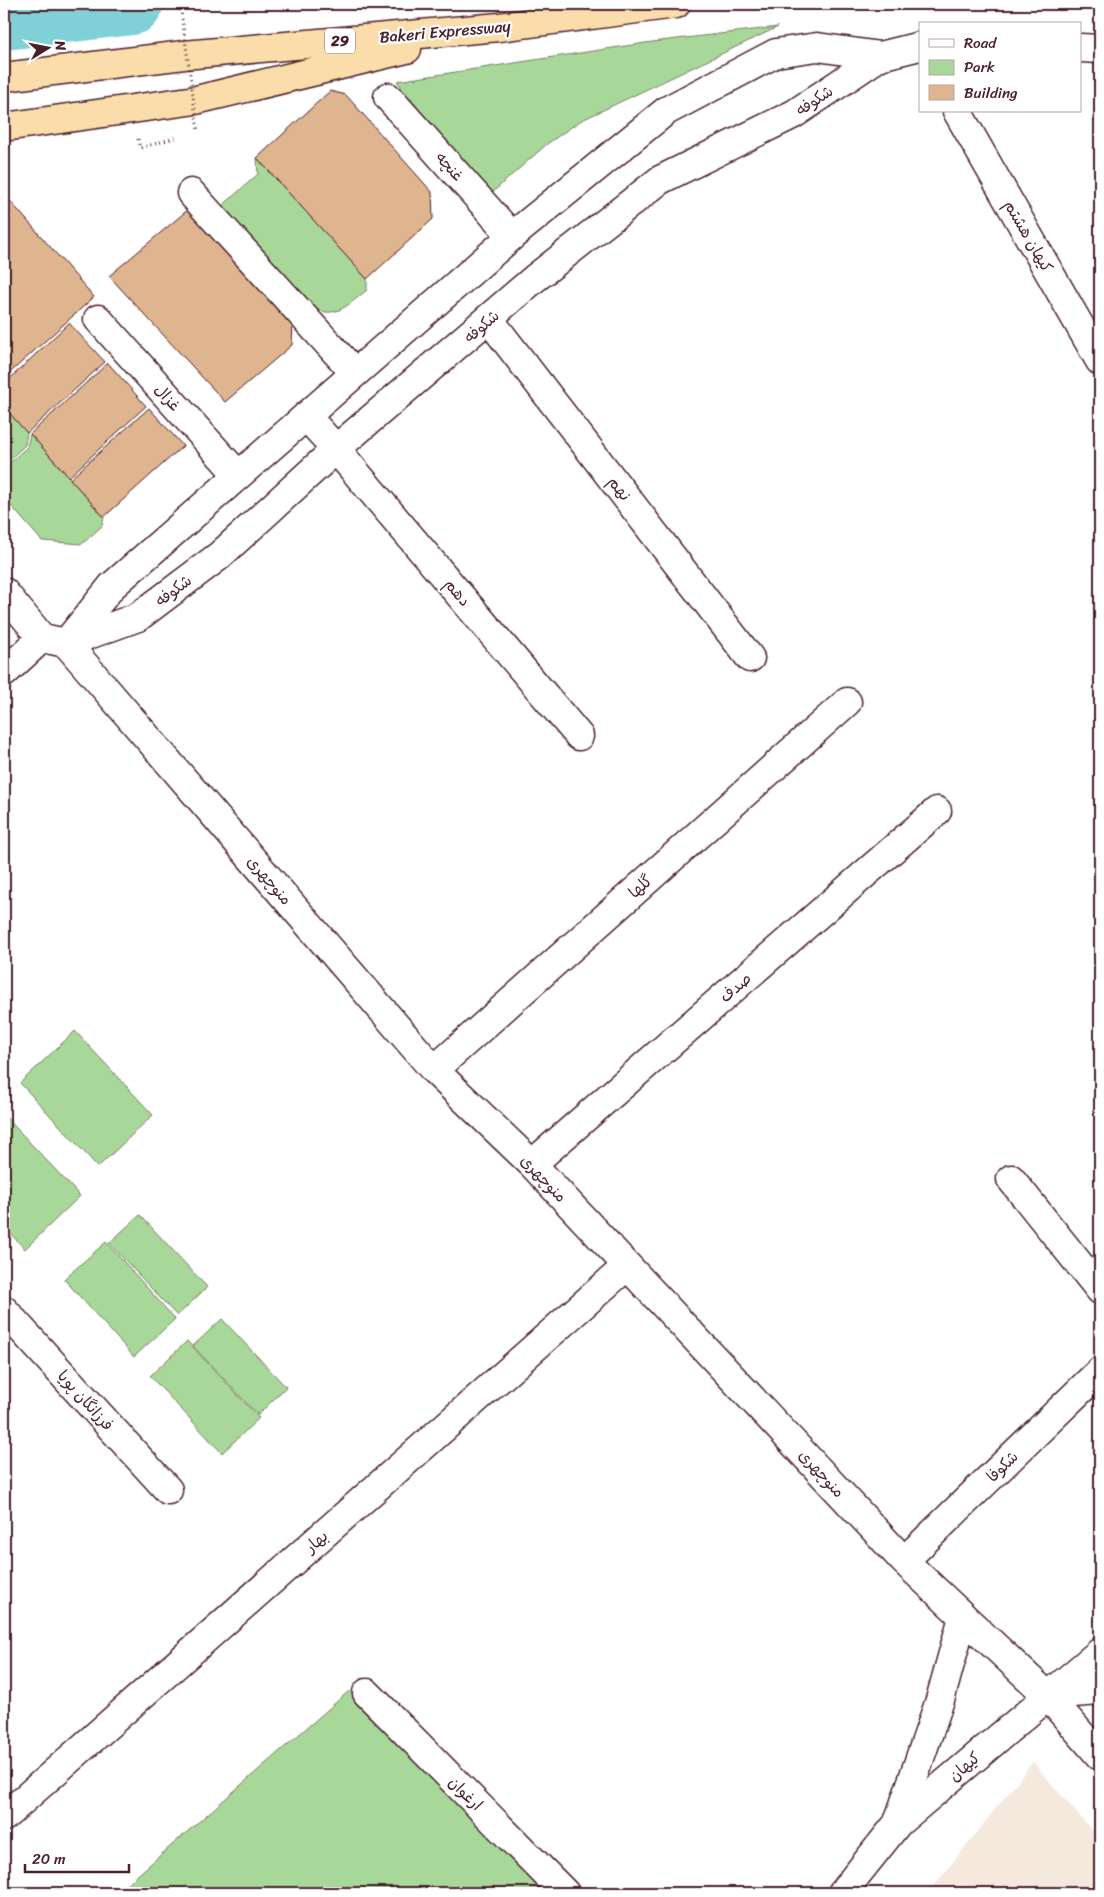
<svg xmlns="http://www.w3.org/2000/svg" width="1104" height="1897" viewBox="0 0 1104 1897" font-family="Sriracha,'Playpen Sans Arabic',sans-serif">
	<rect width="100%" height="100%" fill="#fff"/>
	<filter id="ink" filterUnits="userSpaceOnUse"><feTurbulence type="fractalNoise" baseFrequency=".02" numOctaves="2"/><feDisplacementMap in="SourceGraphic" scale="10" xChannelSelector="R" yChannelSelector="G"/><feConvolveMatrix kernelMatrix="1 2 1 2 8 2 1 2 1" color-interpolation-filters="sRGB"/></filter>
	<g filter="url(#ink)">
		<!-- built -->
		<path fill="#f5e9dd" d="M 1033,1762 L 1100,1840 L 1100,1893 L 928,1893 Z"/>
		<!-- green -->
		<path fill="#a8d899" stroke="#797c62" d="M 778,27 L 580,121 L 547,144 L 487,197 L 397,81 L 652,42 Z
			M 257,158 L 367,279 L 367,290 C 351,302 338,318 318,310 L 221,207 L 258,174 Z
			M 4,407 L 27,433 L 25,445 L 4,465 Z
			M 30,434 L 104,517 L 102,526 L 82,544 L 42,541 L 4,498 L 4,468 L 27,447 Z
			M 75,1031 L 153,1115 L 98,1167 L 20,1083 Z
			M 4,1115 L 80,1196 L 25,1249 L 4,1227 Z
			M 140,1215 L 207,1287 L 177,1316 L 109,1243 Z
			M 106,1242 L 175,1319 L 134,1357 L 64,1279 Z
			M 222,1319 L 286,1387 L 258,1415 L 193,1346 Z
			M 187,1341 L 259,1418 L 222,1453 L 150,1376 Z
			M 349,1691 L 546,1893 L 117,1893 Z"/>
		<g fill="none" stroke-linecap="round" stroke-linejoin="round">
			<!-- river -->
			<path stroke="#7fd1d7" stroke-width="62" d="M 4,19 L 132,4"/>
		</g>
		<!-- building -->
		<path fill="#deb58e" stroke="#4a1f2b" d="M 330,91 L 346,95 L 432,192 L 433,219 L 367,279 L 257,158 Z
			M 4,194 L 94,297 L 4,378 Z
			M 190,208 L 293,322 L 292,345 L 225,402 L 109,276 Z
			M 69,323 L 105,362 L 27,433 L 4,407 L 4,384 Z
			M 108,363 L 146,406 L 69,477 L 30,434 Z
			M 149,408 L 183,446 L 104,517 L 70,479 Z"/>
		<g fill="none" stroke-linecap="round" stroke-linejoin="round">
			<defs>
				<path id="minor" d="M 1080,48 L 1100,49
					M 388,97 L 512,236
					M 957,111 L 1100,361
					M 191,193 L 355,373
					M 98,319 L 238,475
					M 489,319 L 750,658
					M 306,416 L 336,449 L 579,736
					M 4,592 L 42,638 L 66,643 L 434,1070 L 532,1164 L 904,1561 L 1047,1695 L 1100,1756
					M 66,643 L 138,617 L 219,556 L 336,449 L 534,279 L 660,180 L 794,114 L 880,56 L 920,46
					M 66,643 L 112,586 L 512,236 L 666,111 L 776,53 L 817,47 L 880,56
					M 4,673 L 42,638
					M 434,1070 L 847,702
					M 532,1164 L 937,811
					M 1011,1179 L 1100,1290
					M 4,1310 L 168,1490
					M 904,1561 L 1100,1371
					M 367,1693 L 565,1893
					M 1047,1695 L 1100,1691
					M 4,1817 L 627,1266
					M 898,1822 L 940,1700 L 963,1617
					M 842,1893 L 898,1823 L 1100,1652"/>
				<path id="highway" d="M 4,77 L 184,55 L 499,27 L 676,4
					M 4,127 L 196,100 L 407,49"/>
			</defs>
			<!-- minor casing -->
			<use href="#minor" stroke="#4a1f2b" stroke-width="31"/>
			<!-- highway casing -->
			<use href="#highway" stroke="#4a1f2b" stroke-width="31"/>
			<!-- path -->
			<path stroke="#4a1f2b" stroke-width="3" stroke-dasharray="1 4" stroke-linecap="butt" d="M 138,139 L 140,148 L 178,137"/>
			<!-- minor -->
			<use href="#minor" stroke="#fff" stroke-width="28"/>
			<!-- highway -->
			<use href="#highway" stroke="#faddab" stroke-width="28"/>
			<!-- path-bridge -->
			<path stroke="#4a1f2b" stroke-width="3" stroke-dasharray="1 4" stroke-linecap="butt" d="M 180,4 L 198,131"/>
		</g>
	</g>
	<g text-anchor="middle" stroke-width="4.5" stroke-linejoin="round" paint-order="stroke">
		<!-- shield labels -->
		<rect fill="#fff" stroke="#80626b" stroke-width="1" x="325" y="28.5" width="30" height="25" rx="4"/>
		<g font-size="15" font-weight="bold" fill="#4a1f2b">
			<text x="340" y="46">29</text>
		</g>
		<!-- street labels -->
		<g font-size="16" fill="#4a1f2b" stroke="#fff">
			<text transform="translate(445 31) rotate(-5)" y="6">Bakeri Expressway</text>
			<text transform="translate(814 100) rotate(-34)" y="6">شکوفه</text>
			<text transform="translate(450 166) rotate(48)" y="6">غنچه</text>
			<text transform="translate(1029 236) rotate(60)" y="6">کیهان هشتم</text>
			<text transform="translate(481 326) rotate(-41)" y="6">شکوفه</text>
			<text transform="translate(168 397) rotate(48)" y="6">غزال</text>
			<text transform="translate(620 488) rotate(52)" y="6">نهم</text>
			<text transform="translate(173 590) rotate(-37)" y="6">شکوفه</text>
			<text transform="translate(458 592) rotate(50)" y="6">دهم</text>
			<text transform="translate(270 880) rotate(49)" y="6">منوچهری</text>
			<text transform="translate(640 886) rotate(-42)" y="6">گلها</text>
			<text transform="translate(735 987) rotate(-41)" y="6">صدف</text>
			<text transform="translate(544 1178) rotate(46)" y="6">منوچهری</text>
			<text transform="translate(86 1400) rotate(48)" y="6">فرزانگان پویا</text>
			<text transform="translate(1002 1466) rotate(-44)" y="6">شکوفا</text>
			<text transform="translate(822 1473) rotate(47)" y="6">منوچهری</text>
			<text transform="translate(316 1541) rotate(-41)" y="6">بهار</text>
			<text transform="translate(964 1766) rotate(-41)" y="6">کیهان</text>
			<text transform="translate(466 1793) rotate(45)" y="6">ارغوان</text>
		</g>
	</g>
	<!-- margin -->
	<rect width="1104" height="1897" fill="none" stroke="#fff" stroke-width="20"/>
	<rect x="10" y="10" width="1084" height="1877" fill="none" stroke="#4a1f2b" stroke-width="2" filter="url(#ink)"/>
	<!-- legend -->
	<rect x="919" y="22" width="162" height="90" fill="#ffffff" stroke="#b7a5aa"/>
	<rect x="929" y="39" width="25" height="8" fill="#ffffff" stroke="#b7a5aa"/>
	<text x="964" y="48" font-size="15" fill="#4a1f2b">Road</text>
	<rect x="929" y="60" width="25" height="15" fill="#a8d899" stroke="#b7a5aa"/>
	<text x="964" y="72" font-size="15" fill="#4a1f2b">Park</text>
	<rect x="929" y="85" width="25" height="15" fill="#deb58e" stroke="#b7a5aa"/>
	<text x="964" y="98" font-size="15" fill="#4a1f2b">Building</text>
	<!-- north arrow -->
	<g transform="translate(48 48) rotate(80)" stroke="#ffffff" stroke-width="4" paint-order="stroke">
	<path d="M0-4L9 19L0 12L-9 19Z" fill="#4a1f2b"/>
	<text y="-8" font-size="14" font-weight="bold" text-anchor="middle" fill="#4a1f2b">N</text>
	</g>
	<!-- scale -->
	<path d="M25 1864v8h104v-8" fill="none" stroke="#4a1f2b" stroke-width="2.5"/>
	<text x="32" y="1864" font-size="15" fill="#4a1f2b" stroke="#ffffff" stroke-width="4" paint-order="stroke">20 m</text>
</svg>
